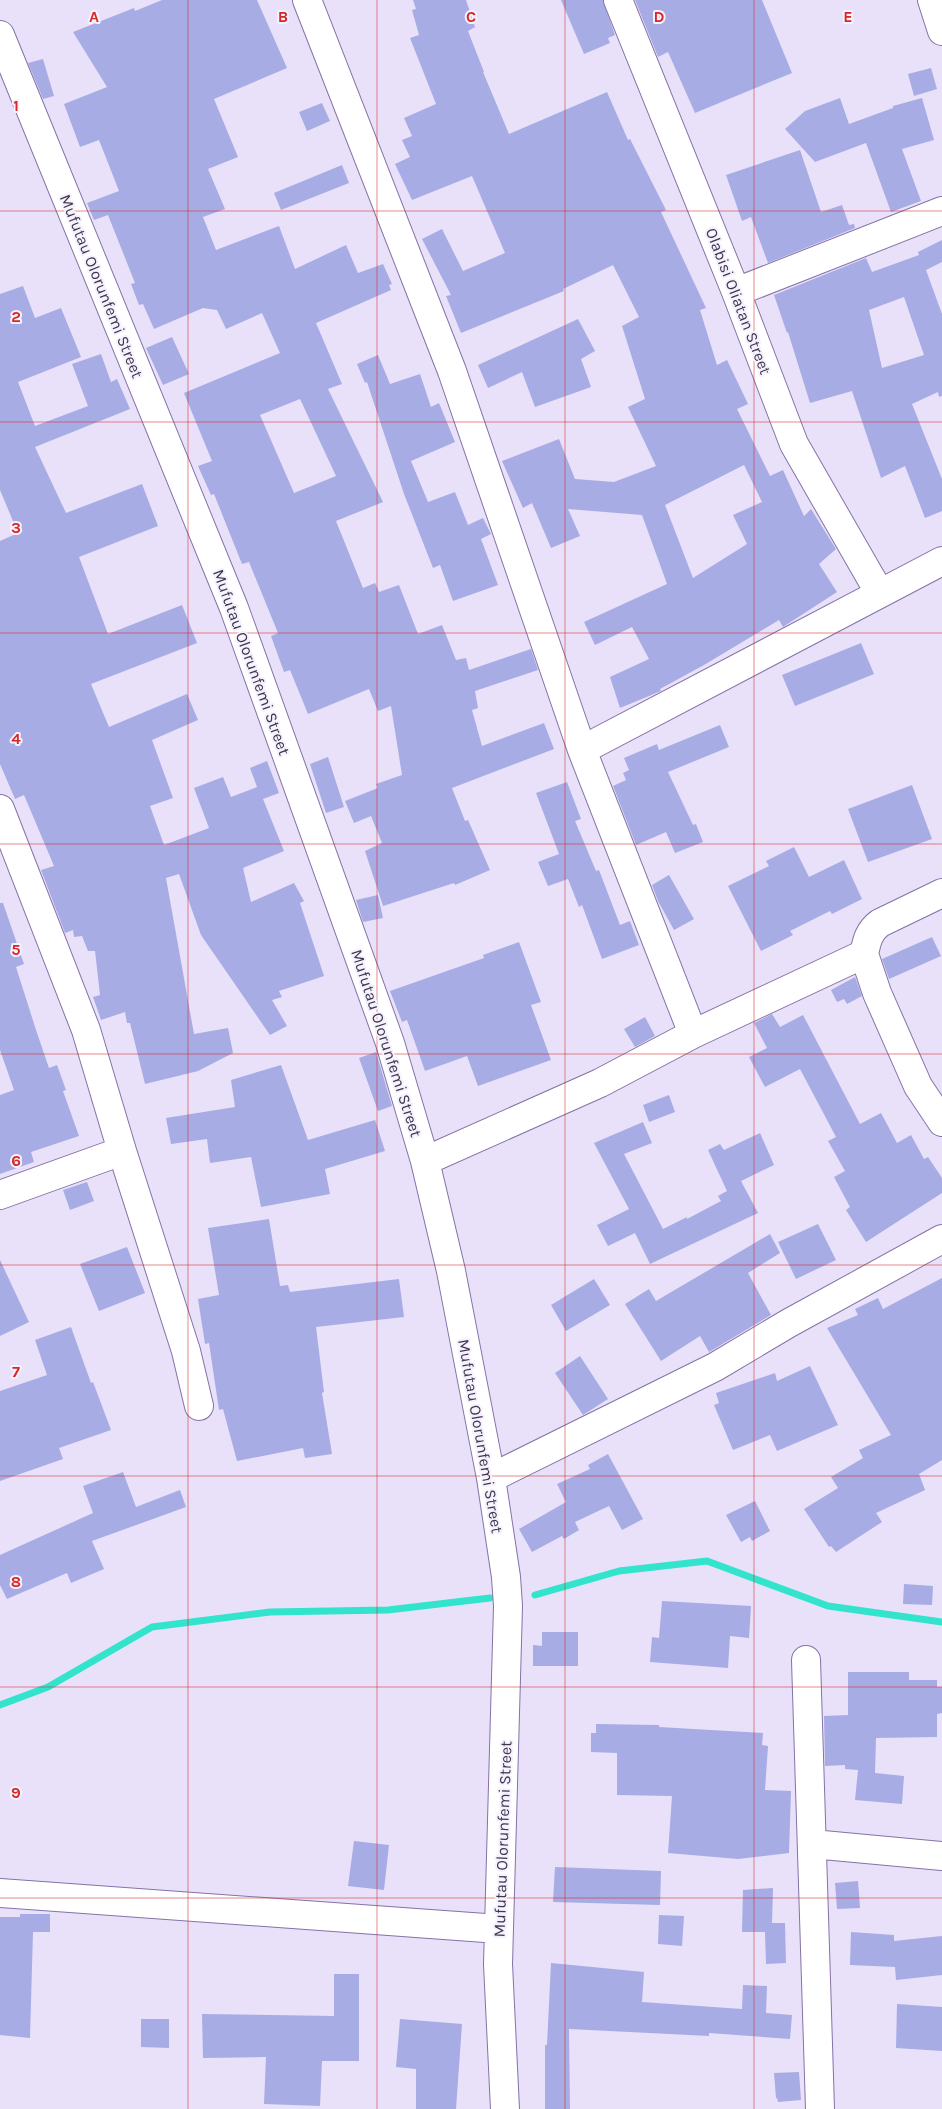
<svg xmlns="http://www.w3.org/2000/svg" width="942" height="2109" viewBox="0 0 942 2109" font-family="Karla,sans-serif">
	<rect width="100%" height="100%" fill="#e9e1f9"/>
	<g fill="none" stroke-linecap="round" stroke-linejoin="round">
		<!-- stream -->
		<path stroke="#33e4cc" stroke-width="7" d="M 535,1595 L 619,1571 L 707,1561 L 828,1606 L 942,1622
			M 0,1705 L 48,1687 L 152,1627 L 270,1612 L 388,1610 L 490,1598"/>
	</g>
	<!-- building -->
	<path fill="#a7ace5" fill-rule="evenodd" d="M 162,0 L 257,0 L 287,68 L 214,99 L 238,157 L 208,169 L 225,209 L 203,217 L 216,250 L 279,226 L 295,269 L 346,245 L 358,273 L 383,264 L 392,284 L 389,285 L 391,290 L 316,323 L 342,384 L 328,389 L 383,502 L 336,521 L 363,588 L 375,583 L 379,592 L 399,585 L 418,634 L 442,625 L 456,660 L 466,658 L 469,670 L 531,649 L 538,670 L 475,691 L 478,708 L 472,710 L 482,746 L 544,723 L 554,749 L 452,788 L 465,821 L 468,820 L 490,870 L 455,885 L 454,883 L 383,906 L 365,851 L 382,843 L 371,816 L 354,823 L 345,801 L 378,788 L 376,784 L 402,775 L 391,706 L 378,711 L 369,689 L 308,714 L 290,670 L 284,672 L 271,636 L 278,633 L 249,562 L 242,564 L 214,494 L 211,495 L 198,466 L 212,461 L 184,393 L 280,353 L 262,313 L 226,329 L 217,310 L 203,308 L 154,329 L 143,304 L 139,305 L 131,284 L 135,283 L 108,215 L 94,220 L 87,203 L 119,191 L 99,140 L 80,147 L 64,104 L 107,87 L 73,32 L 134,8 L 135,11 ZM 300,399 L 336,476 L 294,493 L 260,415 Z
		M 413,0 L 466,0 L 475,27 L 468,31 L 484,72 L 483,72 L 509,134 L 607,92 L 628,140 L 630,139 L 666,210 L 661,212 L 706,308 L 700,310 L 717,365 L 727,360 L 748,404 L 737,409 L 770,476 L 783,470 L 804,516 L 811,509 L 836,549 L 819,564 L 837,592 L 786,625 L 783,627 L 779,620 L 704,665 L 660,689 L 661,691 L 620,708 L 610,677 L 649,659 L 632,627 L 595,645 L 584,622 L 667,584 L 642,515 L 568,509 L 580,536 L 551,548 L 532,503 L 523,508 L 502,461 L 559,439 L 575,479 L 614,482 L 656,466 L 628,407 L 645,399 L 622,326 L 639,317 L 613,265 L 563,289 L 564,291 L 461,333 L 446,296 L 451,295 L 422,239 L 442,229 L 463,271 L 505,253 L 472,176 L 412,200 L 395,164 L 410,157 L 402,140 L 412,136 L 404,118 L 436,104 L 410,38 L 419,35 L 412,10 L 416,9 ZM 744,465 L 762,502 L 733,515 L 747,544 L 693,578 L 665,505 Z
		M 561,0 L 603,0 L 615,35 L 608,38 L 610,43 L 584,54 Z
		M 635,0 L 762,0 L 792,73 L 695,113 L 668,52 L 658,57 Z
		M 43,59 L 54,96 L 43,99 L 28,63 Z
		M 931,68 L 937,89 L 914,96 L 908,74 Z
		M 840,98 L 849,124 L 893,108 L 893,106 L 922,98 L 934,140 L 902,149 L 921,201 L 891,212 L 866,143 L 815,162 L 785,129 L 805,111 Z
		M 322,103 L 330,121 L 307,131 L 299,112 Z
		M 800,150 L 821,212 L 842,205 L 849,225 L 854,224 L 855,228 L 768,263 L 751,217 L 742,221 L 726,175 Z
		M 342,165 L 349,183 L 281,210 L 274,193 Z
		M 942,240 L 942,262 L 926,270 L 942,314 L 942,396 L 939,397 L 938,392 L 912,404 L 942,479 L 942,511 L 925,518 L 905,466 L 881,478 L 852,391 L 810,403 L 788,332 L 787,333 L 774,295 L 866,258 L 872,272 L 919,255 L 918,252 ZM 904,297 L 924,355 L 882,368 L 869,310 Z
		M 23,286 L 35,318 L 61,308 L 81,357 L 18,382 L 35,426 L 88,406 L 72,364 L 101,354 L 111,382 L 117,379 L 130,409 L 35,447 L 66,513 L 142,484 L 158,526 L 79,557 L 108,634 L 182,605 L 197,643 L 91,684 L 109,727 L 187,694 L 198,720 L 152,740 L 173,798 L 150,806 L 164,845 L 209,828 L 194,788 L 223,777 L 231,797 L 257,787 L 250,768 L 267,761 L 279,793 L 263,799 L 284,851 L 243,868 L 251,902 L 294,883 L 304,901 L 300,903 L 324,976 L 279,991 L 282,997 L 272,1000 L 287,1026 L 270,1035 L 201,935 L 179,874 L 166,878 L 194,1034 L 228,1028 L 233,1053 L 198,1071 L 145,1084 L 130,1023 L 127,1023 L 125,1012 L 101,1020 L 93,997 L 100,995 L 95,951 L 88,951 L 82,936 L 74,937 L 73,930 L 65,933 L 41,870 L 54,866 L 24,795 L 15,799 L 0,764 L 0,541 L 18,533 L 0,490 L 0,294 Z
		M 578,319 L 595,351 L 581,359 L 591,387 L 535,407 L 522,372 L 488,388 L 478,365 Z
		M 172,337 L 189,374 L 163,385 L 146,348 Z
		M 378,355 L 390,384 L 420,374 L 431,407 L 439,403 L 455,442 L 411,461 L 428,502 L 455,492 L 468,525 L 483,518 L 491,534 L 481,539 L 498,585 L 453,601 L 440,565 L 433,568 L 404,494 L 367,382 L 365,383 L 357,364 Z
		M 861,643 L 874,674 L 795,706 L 782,675 Z
		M 720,725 L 729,747 L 668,772 L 693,825 L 696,824 L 703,842 L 675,853 L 666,832 L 636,845 L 613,786 L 626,780 L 623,773 L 629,770 L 624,758 L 657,744 L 659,750 Z
		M 328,757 L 344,807 L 326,813 L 310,764 Z
		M 567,782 L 581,819 L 575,821 L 596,871 L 599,870 L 620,925 L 630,921 L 639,945 L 602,959 L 582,905 L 579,907 L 568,879 L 548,886 L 538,862 L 559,854 L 536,793 Z
		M 912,785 L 932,839 L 868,862 L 848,809 Z
		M 794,847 L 809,877 L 844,860 L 862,899 L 832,914 L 830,911 L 790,931 L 793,935 L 761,951 L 728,886 L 769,866 L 766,861 Z
		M 669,875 L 694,919 L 674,930 L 658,901 L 652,885 Z
		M 378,895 L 383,918 L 363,922 L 356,900 Z
		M 0,903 L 3,903 L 24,964 L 16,967 L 36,1030 L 49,1068 L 57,1065 L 66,1090 L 63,1091 L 79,1136 L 31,1152 L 34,1162 L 0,1174 L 0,1095 L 14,1090 L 0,1050 Z
		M 932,937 L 941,956 L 889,979 L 882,959 Z
		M 519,942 L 541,1002 L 531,1005 L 551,1060 L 478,1086 L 467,1056 L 425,1071 L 407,1020 L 402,1022 L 390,991 L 484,958 L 483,955 Z
		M 855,977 L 862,996 L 847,1004 L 844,999 L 837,1002 L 831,990 Z
		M 772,1014 L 780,1027 L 803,1015 L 860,1124 L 881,1113 L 897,1143 L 911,1135 L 924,1159 L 928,1157 L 942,1178 L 942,1193 L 866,1242 L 846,1210 L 850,1207 L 834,1177 L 845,1171 L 828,1141 L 836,1137 L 800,1069 L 765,1087 L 749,1057 L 767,1048 L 754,1023 Z
		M 645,1017 L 655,1036 L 635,1047 L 624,1029 Z
		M 376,1052 L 392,1106 L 378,1111 L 359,1058 Z
		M 281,1065 L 308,1140 L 375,1120 L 385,1151 L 325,1169 L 330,1194 L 261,1207 L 251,1157 L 210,1163 L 207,1139 L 171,1144 L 166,1118 L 235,1107 L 231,1080 Z
		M 669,1095 L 675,1112 L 649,1122 L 643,1105 Z
		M 643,1122 L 652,1143 L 624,1154 L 663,1229 L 687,1217 L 687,1219 L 721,1201 L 718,1196 L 727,1191 L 708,1150 L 720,1144 L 724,1150 L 760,1133 L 774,1165 L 741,1181 L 758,1213 L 650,1264 L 635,1233 L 608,1246 L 597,1225 L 629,1209 L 594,1143 Z
		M 87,1182 L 94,1201 L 70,1210 L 63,1190 Z
		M 269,1219 L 280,1286 L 288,1285 L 290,1292 L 399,1279 L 404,1317 L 316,1327 L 324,1392 L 322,1393 L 332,1454 L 305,1458 L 303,1448 L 237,1461 L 223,1409 L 219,1410 L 209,1343 L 205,1344 L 198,1299 L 219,1295 L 208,1228 Z
		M 818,1224 L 836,1260 L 796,1279 L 778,1242 Z
		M 770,1234 L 780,1253 L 748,1273 L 771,1315 L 709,1352 L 700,1336 L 661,1361 L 625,1304 L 649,1289 L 656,1301 Z
		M 127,1247 L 145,1293 L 99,1311 L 80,1264 Z
		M 0,1260 L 29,1322 L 0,1336 Z
		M 942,1278 L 942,1460 L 919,1474 L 925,1490 L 876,1513 L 882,1522 L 836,1552 L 831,1546 L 829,1547 L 804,1509 L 838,1488 L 831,1477 L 863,1458 L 859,1450 L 891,1435 L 827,1328 L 858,1315 L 855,1309 L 878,1298 L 883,1309 Z
		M 594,1279 L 610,1305 L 566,1331 L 551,1305 Z
		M 71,1327 L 91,1383 L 93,1382 L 111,1430 L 59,1448 L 63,1459 L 0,1481 L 0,1391 L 47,1375 L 35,1340 Z
		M 580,1356 L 608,1399 L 583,1415 L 555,1373 Z
		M 810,1366 L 838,1425 L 777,1451 L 770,1435 L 733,1450 L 714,1405 L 719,1403 L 716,1393 L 775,1373 L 777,1381 Z
		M 608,1454 L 643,1519 L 622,1530 L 609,1506 L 575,1522 L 579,1530 L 564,1539 L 562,1536 L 532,1552 L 519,1529 L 566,1502 L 557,1484 L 590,1469 L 588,1465 Z
		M 123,1472 L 136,1507 L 180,1490 L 186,1507 L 92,1541 L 104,1569 L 71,1583 L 67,1573 L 7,1599 L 0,1585 L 0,1555 L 93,1513 L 83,1486 Z
		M 755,1501 L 770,1531 L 752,1541 L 750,1537 L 741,1542 L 726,1515 Z
		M 904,1584 L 933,1586 L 932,1605 L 903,1604 Z
		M 662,1601 L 751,1606 L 749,1638 L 730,1636 L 728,1668 L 650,1662 L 652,1637 L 659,1638 Z
		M 542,1632 L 578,1632 L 578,1666 L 533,1666 L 533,1645 L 542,1646 Z
		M 848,1672 L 909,1672 L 909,1680 L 937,1680 L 937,1687 L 942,1687 L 942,1713 L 937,1714 L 937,1737 L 876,1738 L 875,1773 L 904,1776 L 902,1804 L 855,1800 L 858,1770 L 845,1769 L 845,1765 L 825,1766 L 824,1716 L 848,1715 Z
		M 596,1724 L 659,1725 L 659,1727 L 763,1733 L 762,1745 L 768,1746 L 765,1790 L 791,1791 L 789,1853 L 738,1859 L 668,1853 L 672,1796 L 617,1795 L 617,1753 L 591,1752 L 591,1733 L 596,1733 Z
		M 354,1841 L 389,1845 L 384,1890 L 348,1886 Z
		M 555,1867 L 661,1871 L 660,1905 L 553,1902 Z
		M 858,1881 L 860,1908 L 837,1909 L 835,1883 Z
		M 773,1888 L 772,1923 L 785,1923 L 786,1963 L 766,1964 L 765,1932 L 742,1932 L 743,1890 Z
		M 20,1914 L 50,1914 L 50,1932 L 33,1932 L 30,2038 L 0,2035 L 0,1917 L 20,1917 Z
		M 659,1915 L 684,1916 L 682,1946 L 658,1944 Z
		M 851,1932 L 894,1935 L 894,1941 L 942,1936 L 942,1975 L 896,1980 L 895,1967 L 850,1965 Z
		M 551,1963 L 644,1972 L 642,2002 L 742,2009 L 743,1985 L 767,1986 L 766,2013 L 792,2015 L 790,2039 L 709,2033 L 709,2036 L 569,2029 L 570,2109 L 545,2109 L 545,2045 L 547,2045 Z
		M 334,1974 L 359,1974 L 359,2061 L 322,2061 L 320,2106 L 264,2104 L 266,2057 L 203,2058 L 202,2014 L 334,2016 Z
		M 897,2004 L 942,2007 L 942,2051 L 896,2048 Z
		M 141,2019 L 169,2019 L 169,2048 L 141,2047 Z
		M 400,2019 L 462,2024 L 456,2109 L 416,2109 L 416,2069 L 396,2067 Z
		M 799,2072 L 801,2100 L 778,2102 L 777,2098 L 776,2098 L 774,2073 Z"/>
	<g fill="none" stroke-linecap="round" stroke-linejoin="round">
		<defs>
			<path id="minor" d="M 307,0 L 452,371 L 582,750 L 693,1034
				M 618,0 L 736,292 L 794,444 L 879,592
				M 932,0 L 942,31
				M 0,35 L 234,608 L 390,1043 L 425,1161 L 451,1271 L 491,1478 L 506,1577 L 508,1606 L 498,1964 L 505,2109
				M 736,292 L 942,211
				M 582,750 L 942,561
				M 0,809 L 86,1030 L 122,1151 L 186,1351 L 199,1406
				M 864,954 L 877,993 L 918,1086 L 942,1122
				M 425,1161 L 600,1083 L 693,1034 L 864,954 C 867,940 869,931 880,923 L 942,893
				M 0,1195 L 122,1151
				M 491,1478 L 715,1367 L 789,1323 L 942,1239
				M 806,1660 L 820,2109
				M 812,1844 L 942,1856
				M 0,1893 L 499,1929"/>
		</defs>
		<!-- minor casing -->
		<use href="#minor" stroke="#8572a7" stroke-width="30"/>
		<!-- minor -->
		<use href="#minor" stroke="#fff" stroke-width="28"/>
	</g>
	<!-- grid -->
	<path fill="none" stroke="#d62828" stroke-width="1" stroke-opacity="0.55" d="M 188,0 L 188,2109M 377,0 L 377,2109M 565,0 L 565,2109M 754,0 L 754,2109M 0,211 L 942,211M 0,422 L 942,422M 0,633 L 942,633M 0,844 L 942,844M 0,1054 L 942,1054M 0,1265 L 942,1265M 0,1476 L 942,1476M 0,1687 L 942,1687M 0,1898 L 942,1898"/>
	<g text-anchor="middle" stroke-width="4" stroke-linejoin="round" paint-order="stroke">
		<!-- street labels -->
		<g font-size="16" fill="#3e364d" stroke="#f5f1fd">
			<text transform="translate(102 286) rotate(68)" y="6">Mufutau Olorunfemi Street</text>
			<text transform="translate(739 301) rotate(69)" y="6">Olabisi Oliatan Street</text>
			<text transform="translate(252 662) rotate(70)" y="6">Mufutau Olorunfemi Street</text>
			<text transform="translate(387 1043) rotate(72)" y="6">Mufutau Olorunfemi Street</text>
			<text transform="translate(481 1436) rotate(80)" y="6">Mufutau Olorunfemi Street</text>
			<text transform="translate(502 1839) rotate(-88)" y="6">Mufutau Olorunfemi Street</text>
		</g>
	</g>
	<g font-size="16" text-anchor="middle" font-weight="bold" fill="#d62828" stroke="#f5f1fd" stroke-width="4" stroke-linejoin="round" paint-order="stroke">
		<text x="94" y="22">A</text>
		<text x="283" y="22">B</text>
		<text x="471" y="22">C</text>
		<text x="659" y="22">D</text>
		<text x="848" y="22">E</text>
		<text x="16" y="111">1</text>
		<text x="16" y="322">2</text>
		<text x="16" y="533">3</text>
		<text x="16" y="744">4</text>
		<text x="16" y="955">5</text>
		<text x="16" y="1166">6</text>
		<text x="16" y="1377">7</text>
		<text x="16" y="1587">8</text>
		<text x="16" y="1798">9</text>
	</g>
</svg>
